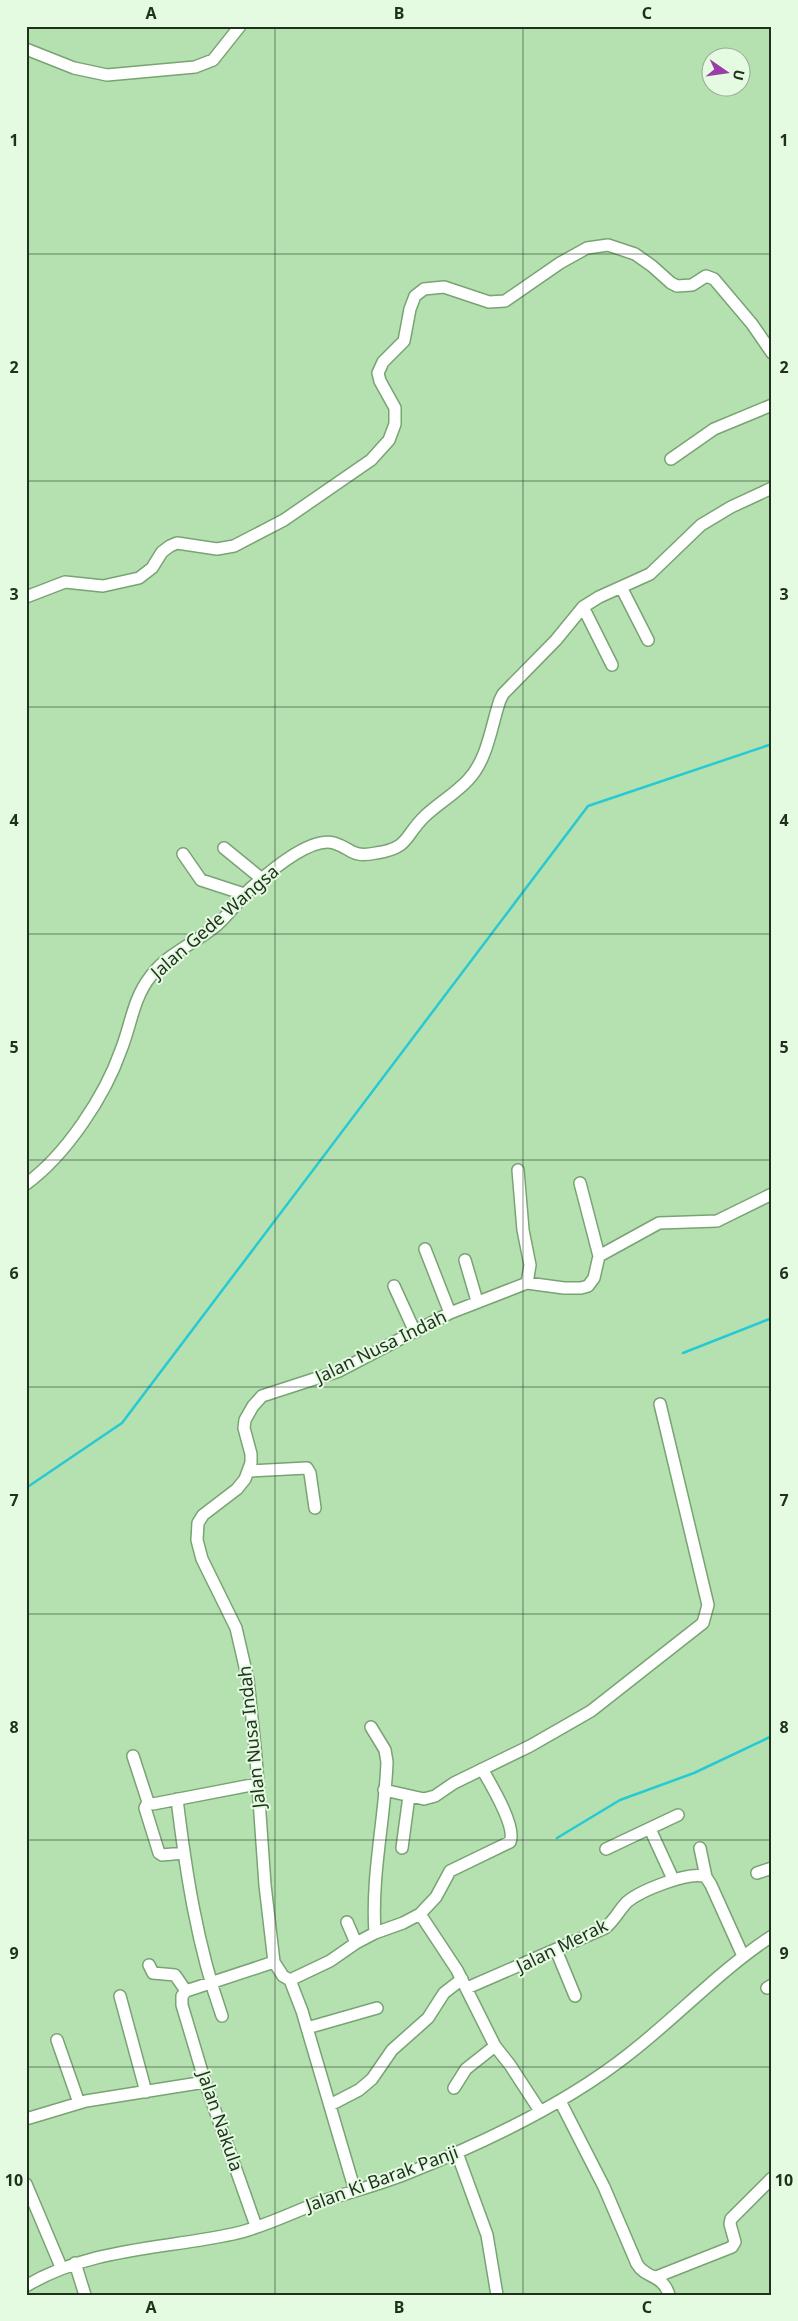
<svg xmlns="http://www.w3.org/2000/svg" width="798" height="2321" viewBox="0 0 798 2321" font-family="'Noto Sans',sans-serif">
	<rect width="100%" height="100%" fill="#b4e1af"/>
	<g fill="none" stroke-linecap="round" stroke-linejoin="round">
		<!-- stream -->
		<path stroke="#27c9d4" stroke-width="2.5" d="M 683,1353 L 772,1318
			M 26,1488 L 122,1423 L 588,806 L 772,744
			M 557,1838 L 620,1800 L 694,1773 L 772,1736"/>
		<defs>
			<path id="minor" d="M 26,49 L 74,68 L 107,75 L 195,67 L 213,60 L 240,26
				M 671,459 L 714,429 L 772,405
				M 621,587 L 648,640
				M 26,597 L 65,582 L 103,586 L 139,578 L 152,568 L 162,552 L 170,546 L 177,543 L 217,549 L 234,546 L 284,520 L 371,460 L 389,440 L 395,424 L 395,408 L 380,381 L 378,373 L 383,362 L 404,341 L 410,309 L 415,296 L 424,289 L 444,287 L 489,302 L 505,301 L 560,263 L 587,248 L 608,245 L 635,254 L 652,266 L 671,283 L 677,286 L 692,285 L 706,276 L 714,279 L 752,324 L 772,353
				M 583,607 L 612,665
				M 224,848 L 262,879
				M 183,854 L 201,880 L 244,894
				M 518,1170 L 523,1230 L 530,1265 L 527,1283
				M 580,1183 L 599,1256
				M 26,1184 C 66,1155 105,1096 121,1050 C 131,1025 133,999 150,977 C 166,955 191,945 212,929 C 227,918 237,901 251,888 C 268,873 310,836 334,843 C 353,849 351,858 376,853 C 410,848 404,836 425,816 C 439,803 455,794 468,780 C 488,759 491,726 500,700 L 503,694 L 556,640 L 583,607 L 599,597 L 650,574 L 701,525 L 731,507 L 772,488
				M 425,1249 L 450,1313
				M 465,1260 L 477,1301
				M 394,1286 L 415,1332
				M 249,1471 L 307,1468 L 310,1473 L 315,1508
				M 371,1727 L 385,1750 L 387,1762 C 385,1819 371,1875 375,1933
				M 133,1756 L 148,1802 L 153,1804 L 257,1784
				M 384,1790 L 424,1799 L 435,1796 L 454,1783 L 530,1746 L 591,1711 L 703,1623 L 708,1605 L 660,1404
				M 177,1799 C 186,1873 197,1945 222,2016
				M 148,1802 L 145,1808 L 159,1853 L 162,1855 L 184,1853
				M 650,1829 L 673,1879
				M 402,1848 L 409,1796
				M 700,1848 L 706,1877
				M 606,1849 L 678,1815
				M 757,1873 L 772,1868
				M 420,1914 L 457,1970 L 495,2046 L 510,2065 L 540,2111
				M 347,1922 L 356,1943
				M 556,1950 L 575,1996
				M 149,1965 L 153,1973 L 175,1975 L 186,1991
				M 290,1980 L 330,1961 L 356,1943 L 375,1933 L 403,1923 L 420,1914 L 436,1897 L 450,1871 L 510,1842 C 517,1827 490,1783 482,1769
				M 467,1988 L 605,1928 C 615,1920 619,1910 627,1902 C 640,1891 690,1870 706,1877 L 711,1885 L 743,1956
				M 767,1988 L 772,1985
				M 120,1996 L 146,2092
				M 307,2028 L 377,2008
				M 57,2040 L 79,2103
				M 454,2088 L 466,2069 L 495,2046
				M 560,2101 L 604,2187 L 637,2264 C 646,2279 663,2274 669,2295
				M 330,2105 L 359,2090 L 372,2079 L 392,2050 L 428,2018 L 444,1993 L 462,1979
				M 26,2119 L 86,2101 L 205,2082
				M 457,2153 L 487,2235 L 497,2295
				M 26,2184 L 61,2267
				M 355,2191 L 302,2011 L 290,1980 L 283,1976 L 274,1962 L 265,1885 L 256,1757 L 248,1680 L 236,1628 L 202,1559 L 197,1540 L 198,1523 L 203,1515 L 237,1489 L 245,1479 L 251,1463 L 251,1454 L 244,1428 L 245,1420 L 253,1406 L 262,1396 L 339,1371 L 450,1313 L 527,1283 L 564,1288 L 581,1288 L 588,1286 L 594,1278 L 599,1256 L 659,1223 L 717,1221 L 772,1194
				M 256,2226 L 205,2082 L 182,2005 L 182,1996 L 186,1991 L 274,1962
				M 75,2263 L 85,2295
				M 656,2277 L 732,2247 L 735,2242 L 730,2224 L 731,2219 L 772,2178
				M 26,2286 C 89,2248 163,2249 233,2234 C 262,2228 291,2213 320,2202 C 349,2192 379,2185 408,2173 C 481,2144 567,2103 629,2054 C 678,2016 720,1970 772,1936"/>
		</defs>
		<!-- minor casing -->
		<use href="#minor" stroke="#79a374" stroke-width="14"/>
		<!-- minor -->
		<use href="#minor" stroke="#fff" stroke-width="11"/>
	</g>
	<!-- grid -->
	<path fill="none" stroke="#1f301d" stroke-width="1" stroke-opacity="0.55" d="M 275,26 L 275,2295M 523,26 L 523,2295M 26,254 L 772,254M 26,481 L 772,481M 26,707 L 772,707M 26,934 L 772,934M 26,1160 L 772,1160M 26,1387 L 772,1387M 26,1614 L 772,1614M 26,1840 L 772,1840M 26,2067 L 772,2067"/>
	<g text-anchor="middle" stroke-width="4" stroke-linejoin="round" paint-order="stroke">
		<!-- street labels -->
		<g font-size="18" fill="#1f301d" stroke="#e4fbe1">
			<text transform="translate(215 922) rotate(-41)" y="6">Jalan Gede Wangsa</text>
			<text transform="translate(381 1347) rotate(-26)" y="6">Jalan Nusa Indah</text>
			<text transform="translate(252 1737) rotate(-96)" y="6">Jalan Nusa Indah</text>
			<text transform="translate(562 1946) rotate(-26)" y="6">Jalan Merak</text>
			<text transform="translate(220 2121) rotate(71)" y="6">Jalan Nakula</text>
			<text transform="translate(382 2179) rotate(-20)" y="6">Jalan Ki Barak Panji</text>
		</g>
	</g>
	<!-- border -->
	<rect width="798" height="2321" fill="none" stroke="#e4fbe1" stroke-width="55"/>
	<!-- north arrow -->
	<g transform="translate(726 72) rotate(103)"><circle r="24" fill="#e4fbe1" stroke="#95aa93"/>
	<path d="M0-4L9 19L0 12L-9 19Z" fill="#993da7"/>
	<text y="-8" font-size="14" font-weight="bold" text-anchor="middle" fill="#1f301d">U</text>
	</g>
	<rect x="28" y="28" width="742" height="2266" fill="none" stroke="#1f301d" stroke-width="2"/>
	<g font-size="16" text-anchor="middle" font-weight="bold" fill="#1f301d">
		<text x="151" y="19">A</text>
		<text x="399" y="19">B</text>
		<text x="647" y="19">C</text>
		<text x="14" y="146">1</text>
		<text x="784" y="146">1</text>
		<text x="14" y="373">2</text>
		<text x="784" y="373">2</text>
		<text x="14" y="600">3</text>
		<text x="784" y="600">3</text>
		<text x="14" y="826">4</text>
		<text x="784" y="826">4</text>
		<text x="14" y="1053">5</text>
		<text x="784" y="1053">5</text>
		<text x="14" y="1279">6</text>
		<text x="784" y="1279">6</text>
		<text x="14" y="1506">7</text>
		<text x="784" y="1506">7</text>
		<text x="14" y="1733">8</text>
		<text x="784" y="1733">8</text>
		<text x="14" y="1959">9</text>
		<text x="784" y="1959">9</text>
		<text x="14" y="2186">10</text>
		<text x="784" y="2186">10</text>
		<text x="151" y="2313">A</text>
		<text x="399" y="2313">B</text>
		<text x="647" y="2313">C</text>
	</g>
</svg>
